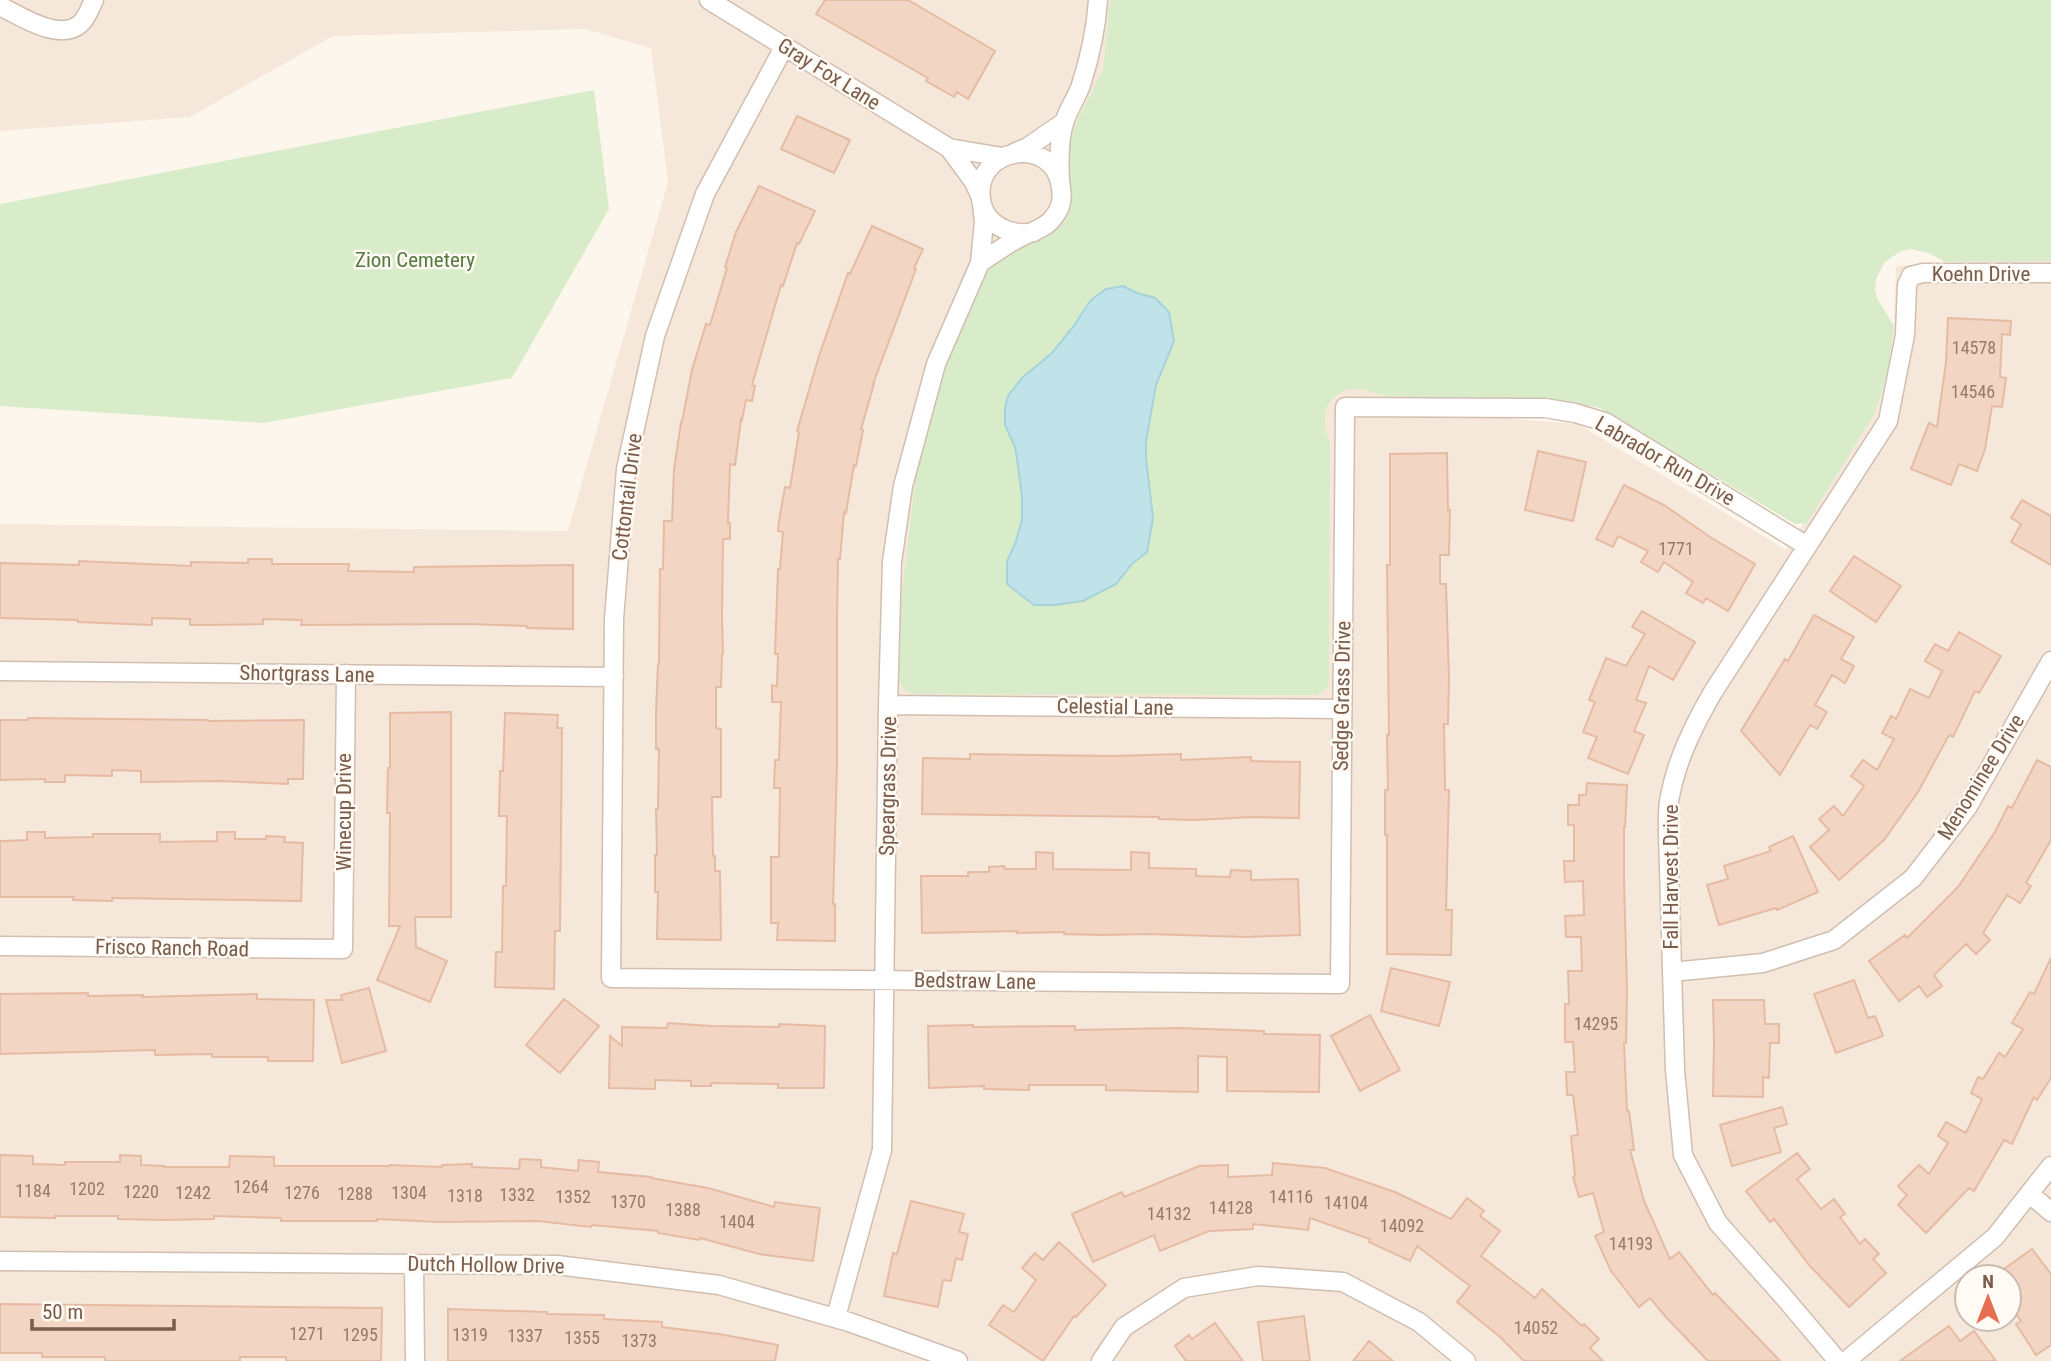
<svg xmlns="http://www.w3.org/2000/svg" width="2051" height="1361" viewBox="0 0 2051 1361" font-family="'Roboto Condensed',sans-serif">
	<rect width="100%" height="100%" fill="#fdf6ec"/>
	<!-- residential -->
	<path fill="#f5e8da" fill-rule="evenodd" d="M 0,0 L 1487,0 L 1512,419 L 1578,424 L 1786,550 L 1875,413 L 1887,376 L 1894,326 L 1896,266 L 2051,259 L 2051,1361 L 0,1361 L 0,524 L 568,531 L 668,182 L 651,48 L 585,29 L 333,36 L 190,117 L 0,131 ZM 1967,1277 L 2009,1277 L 2009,1319 L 1967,1319 Z"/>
	<!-- green -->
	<path fill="#d8ecc9" d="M 1110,0 L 2051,0 L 2051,261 L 1945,262 L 1929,253 L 1910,249 L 1901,251 L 1885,262 L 1876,279 L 1875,289 L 1877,298 L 1894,326 L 1887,376 L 1875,413 L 1807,523 L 1795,524 L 1600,408 L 1551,399 L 1388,396 C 1377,394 1365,388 1354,389 C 1326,391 1318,420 1330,441 L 1329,674 L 1328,687 L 1318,695 L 915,694 L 905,691 L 897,677 L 902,592 L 917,464 L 946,366 L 981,280 L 1001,255 L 1032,238 L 1067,180 L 1066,159 L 1076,123 L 1103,70 Z
		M 594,90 L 609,209 L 512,378 L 264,423 L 0,406 L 0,204 Z"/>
	<!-- water -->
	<path fill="#bfe3e8" stroke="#a5d3da" stroke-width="2" d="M 1123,286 L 1137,293 L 1155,298 L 1169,312 L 1174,341 L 1156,385 L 1146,441 L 1146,458 L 1153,518 L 1147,552 L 1132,564 L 1116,584 L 1083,601 L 1055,605 L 1034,605 L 1007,584 L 1007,561 L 1015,544 L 1022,520 L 1022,496 L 1017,459 L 1015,447 L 1005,425 L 1005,408 L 1008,396 L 1022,378 L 1052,353 L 1073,327 L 1091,300 L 1106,289 Z"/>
	<!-- building -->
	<path fill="#f3d5c3" stroke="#e6bba3" stroke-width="2" d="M 825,0 L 908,0 L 995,51 L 968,99 L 957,92 L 954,97 L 926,81 L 928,78 L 816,14 Z
		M 797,116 L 850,140 L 834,173 L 781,149 Z
		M 759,186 L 815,211 L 799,244 L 797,243 L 783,286 L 781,285 L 752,385 L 755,386 L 752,401 L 746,400 L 742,420 L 741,419 L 735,465 L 730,464 L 728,523 L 730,523 L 730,539 L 723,539 L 722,617 L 723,654 L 722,654 L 721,687 L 716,687 L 716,728 L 721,729 L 721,797 L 712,797 L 713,856 L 715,856 L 715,871 L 720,871 L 721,940 L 657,939 L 658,892 L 655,892 L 655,855 L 657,855 L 656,809 L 658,809 L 659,749 L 656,749 L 656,712 L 658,664 L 659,664 L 660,569 L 663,569 L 664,521 L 672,521 L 674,470 L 681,422 L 682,422 L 692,370 L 706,324 L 710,325 L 727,268 L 725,267 L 736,232 Z
		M 872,226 L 923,249 L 914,268 L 916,269 L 873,384 L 874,384 L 861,429 L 863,430 L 856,466 L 854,465 L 846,513 L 844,512 L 840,559 L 838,559 L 837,619 L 837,762 L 833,904 L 835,904 L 835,941 L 777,940 L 778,923 L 771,923 L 771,857 L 779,857 L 780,788 L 774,788 L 775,760 L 779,760 L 781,702 L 772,702 L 772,685 L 777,686 L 778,654 L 775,654 L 778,569 L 780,569 L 783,532 L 778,531 L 779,521 L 785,487 L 790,488 L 799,432 L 797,431 L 819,356 L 848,273 L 850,274 Z
		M 1948,318 L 2011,321 L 2010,335 L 2002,334 L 2000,377 L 2006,378 L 2002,407 L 1992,406 L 1985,449 L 1977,471 L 1959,464 L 1951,485 L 1911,469 L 1929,423 L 1937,427 L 1946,362 Z
		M 1538,451 L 1586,462 L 1573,521 L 1525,510 Z
		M 1447,453 L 1448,510 L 1450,510 L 1449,555 L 1440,555 L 1440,584 L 1446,584 L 1449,678 L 1448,724 L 1444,724 L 1445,790 L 1449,790 L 1446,910 L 1452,910 L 1451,955 L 1387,954 L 1387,835 L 1385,835 L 1385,790 L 1388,790 L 1387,735 L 1389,735 L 1387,565 L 1390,565 L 1390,454 Z
		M 1624,485 L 1664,505 L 1710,537 L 1755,564 L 1728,611 L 1706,598 L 1703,603 L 1686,593 L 1693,582 L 1664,562 L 1658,572 L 1641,562 L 1648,551 L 1618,536 L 1613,547 L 1596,539 Z
		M 2022,500 L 2051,516 L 2051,565 L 2011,542 L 2021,524 L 2011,518 Z
		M 1854,556 L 1901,586 L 1876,622 L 1830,591 Z
		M 248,559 L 272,559 L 272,564 L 349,564 L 348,571 L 414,572 L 414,567 L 573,565 L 573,629 L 527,628 L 527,626 L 470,624 L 301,625 L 302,620 L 263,619 L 263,624 L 210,625 L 190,625 L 190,619 L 152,618 L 152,625 L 78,622 L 78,620 L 0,618 L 0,563 L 79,565 L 79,561 L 191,566 L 191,562 L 248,563 Z
		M 1642,611 L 1695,642 L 1673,680 L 1649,666 L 1636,700 L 1646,703 L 1634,731 L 1644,735 L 1628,774 L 1588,758 L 1597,737 L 1583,732 L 1595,702 L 1589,700 L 1606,658 L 1626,666 L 1645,634 L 1632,627 Z
		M 1814,615 L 1854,637 L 1841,659 L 1854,666 L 1845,683 L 1832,675 L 1815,705 L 1827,712 L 1817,729 L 1810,725 L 1780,775 L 1741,731 L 1785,659 L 1788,661 Z
		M 1959,632 L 2001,656 L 1979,693 L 1975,691 L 1953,737 L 1949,735 L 1918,792 L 1884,840 L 1839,880 L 1810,847 L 1829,830 L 1819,819 L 1834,806 L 1843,816 L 1864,786 L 1851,776 L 1863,760 L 1877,770 L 1894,739 L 1882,733 L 1891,716 L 1896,719 L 1910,689 L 1929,698 L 1942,671 L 1925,661 L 1935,644 L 1948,651 Z
		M 451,712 L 451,917 L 415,917 L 416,947 L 447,961 L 430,1002 L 377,980 L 400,926 L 389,926 L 390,813 L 387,813 L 388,768 L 390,768 L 390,713 Z
		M 505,713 L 558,715 L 557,728 L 562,728 L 560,931 L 555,931 L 554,989 L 495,987 L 496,952 L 502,952 L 503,886 L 506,886 L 507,816 L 499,816 L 500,771 L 503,771 Z
		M 28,718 L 208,720 L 208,721 L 304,720 L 303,779 L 288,779 L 288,784 L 219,781 L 141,782 L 141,771 L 112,770 L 112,776 L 65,775 L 65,782 L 45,782 L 45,779 L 0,780 L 0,720 L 28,720 Z
		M 970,754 L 1113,756 L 1181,754 L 1181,760 L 1251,757 L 1251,761 L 1300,762 L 1299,818 L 1252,817 L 1195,820 L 1159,819 L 1159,817 L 922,814 L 923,758 L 970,759 Z
		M 2037,760 L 2051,767 L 2051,840 L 2026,883 L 2031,886 L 2020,903 L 2007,895 L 1983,933 L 1990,940 L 1976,954 L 1966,944 L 1934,975 L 1942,986 L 1927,997 L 1919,986 L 1899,1001 L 1869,961 L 1905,935 L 1907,938 L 1958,887 L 1995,832 L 2008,806 L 2012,808 Z
		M 1587,783 L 1627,785 L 1625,827 L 1624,827 L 1624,880 L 1627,990 L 1626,1043 L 1624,1043 L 1627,1111 L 1629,1111 L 1634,1150 L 1630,1150 L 1644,1201 L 1670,1259 L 1679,1252 L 1713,1295 L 1715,1293 L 1780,1361 L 1708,1361 L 1665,1316 L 1650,1298 L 1639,1307 L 1611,1271 L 1595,1236 L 1604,1232 L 1593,1193 L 1579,1197 L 1573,1177 L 1575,1176 L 1571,1136 L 1578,1135 L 1573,1095 L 1567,1095 L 1566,1072 L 1575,1072 L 1573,1042 L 1565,1042 L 1565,1004 L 1569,1004 L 1568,971 L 1582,971 L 1581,937 L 1566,937 L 1565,916 L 1584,915 L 1583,881 L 1565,882 L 1564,861 L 1574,861 L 1574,825 L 1568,825 L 1568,805 L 1579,805 L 1579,795 L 1586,795 Z
		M 27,832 L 45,832 L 45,838 L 93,837 L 93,834 L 160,834 L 160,842 L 217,841 L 217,832 L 235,832 L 235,839 L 266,839 L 266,836 L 285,837 L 284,842 L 303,843 L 301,901 L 112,898 L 112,901 L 73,900 L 74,897 L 0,897 L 0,841 L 27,840 Z
		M 1793,836 L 1818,892 L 1777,910 L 1776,908 L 1719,925 L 1707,885 L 1728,879 L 1724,866 L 1771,851 L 1769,847 Z
		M 1036,852 L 1053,853 L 1053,869 L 1131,870 L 1131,852 L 1149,853 L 1149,868 L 1196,869 L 1196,876 L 1230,877 L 1231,870 L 1251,871 L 1251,880 L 1298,879 L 1300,935 L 1246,937 L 1148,934 L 1100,935 L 1064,934 L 1064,932 L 1017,933 L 1017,931 L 922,933 L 921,876 L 968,876 L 968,872 L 989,872 L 989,867 L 1004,866 L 1005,869 L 1036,869 Z
		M 2051,958 L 2051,1078 L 2037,1100 L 2034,1097 L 2012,1144 L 2004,1140 L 1974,1191 L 1969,1188 L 1926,1233 L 1898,1205 L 1907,1195 L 1898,1186 L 1919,1165 L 1929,1174 L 1948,1143 L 1938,1136 L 1946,1122 L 1966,1133 L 1982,1099 L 1971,1093 L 1978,1077 L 1983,1079 L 1999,1053 L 2005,1057 L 2023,1029 L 2012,1023 L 2030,992 L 2034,994 Z
		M 1391,968 L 1450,982 L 1439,1026 L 1381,1011 Z
		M 1854,980 L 1868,1018 L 1875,1016 L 1883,1036 L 1836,1053 L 1814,994 Z
		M 369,988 L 386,1051 L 342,1063 L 326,1000 L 342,1000 L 341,995 Z
		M 88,993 L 88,996 L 143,995 L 143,997 L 257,994 L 257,999 L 314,1000 L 313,1061 L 268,1061 L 268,1057 L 212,1057 L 212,1054 L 155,1055 L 155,1050 L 0,1054 L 0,994 Z
		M 564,999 L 599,1026 L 560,1073 L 526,1045 Z
		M 1713,1000 L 1764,1000 L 1765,1024 L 1779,1024 L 1779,1043 L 1770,1043 L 1769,1078 L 1763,1077 L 1763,1097 L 1713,1096 L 1714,1043 Z
		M 1370,1015 L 1400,1070 L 1360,1091 L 1331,1036 Z
		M 668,1023 L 712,1026 L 779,1027 L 779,1024 L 825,1026 L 824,1088 L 778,1088 L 778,1084 L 711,1083 L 711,1086 L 691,1086 L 691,1081 L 655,1080 L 655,1089 L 609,1088 L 610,1036 L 622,1046 L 622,1027 L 667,1028 Z
		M 973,1025 L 973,1027 L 1075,1026 L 1075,1030 L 1178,1028 L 1264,1031 L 1264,1034 L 1320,1035 L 1319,1092 L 1227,1091 L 1227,1057 L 1198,1056 L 1198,1092 L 1106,1090 L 1106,1085 L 1029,1085 L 1029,1090 L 984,1089 L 984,1086 L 929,1088 L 928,1026 Z
		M 1782,1107 L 1787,1124 L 1774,1128 L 1781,1152 L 1732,1166 L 1720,1125 Z
		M 1797,1153 L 1810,1169 L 1797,1179 L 1821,1209 L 1834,1199 L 1845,1214 L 1840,1217 L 1860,1244 L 1865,1239 L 1879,1254 L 1873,1259 L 1886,1273 L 1849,1307 L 1810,1266 L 1774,1219 L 1770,1222 L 1746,1191 Z
		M 0,1155 L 33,1156 L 33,1164 L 65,1165 L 65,1162 L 120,1162 L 120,1155 L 141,1156 L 141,1165 L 164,1166 L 164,1167 L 229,1167 L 230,1156 L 274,1157 L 274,1166 L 390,1166 L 390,1165 L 442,1167 L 442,1165 L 472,1164 L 472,1167 L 519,1169 L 520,1159 L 541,1160 L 541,1167 L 578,1171 L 579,1160 L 599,1162 L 598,1172 L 651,1177 L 651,1178 L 708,1188 L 774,1207 L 775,1202 L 820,1208 L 813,1261 L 759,1254 L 700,1238 L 699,1240 L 658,1233 L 658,1231 L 592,1225 L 591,1227 L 538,1221 L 438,1222 L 377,1219 L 377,1221 L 281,1221 L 281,1218 L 214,1216 L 214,1219 L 162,1220 L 118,1219 L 118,1216 L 55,1216 L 55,1218 L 0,1217 Z
		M 1273,1163 L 1325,1168 L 1395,1192 L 1451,1219 L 1467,1198 L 1484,1211 L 1480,1216 L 1500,1231 L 1481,1256 L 1535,1298 L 1542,1289 L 1582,1326 L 1584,1324 L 1599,1339 L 1590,1348 L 1603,1361 L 1524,1361 L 1499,1336 L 1457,1302 L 1470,1286 L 1417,1246 L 1410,1261 L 1369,1242 L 1370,1239 L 1310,1218 L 1308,1230 L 1253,1224 L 1253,1229 L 1209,1231 L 1160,1251 L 1154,1235 L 1093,1262 L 1072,1214 L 1122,1192 L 1124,1197 L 1199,1166 L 1228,1165 L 1228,1177 L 1272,1175 Z
		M 911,1201 L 964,1214 L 959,1232 L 968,1234 L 962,1260 L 956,1258 L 951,1281 L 943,1280 L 938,1307 L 884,1296 L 893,1253 L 897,1254 Z
		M 1059,1242 L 1106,1285 L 1076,1317 L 1074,1316 L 1043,1361 L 989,1325 L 1003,1305 L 1014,1312 L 1036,1280 L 1022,1268 L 1035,1253 L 1043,1260 Z
		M 2032,1249 L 2051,1274 L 2051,1345 L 2036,1355 L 2016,1324 L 2021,1321 L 2009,1304 L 2009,1277 L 1993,1277 Z
		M 0,1304 L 382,1308 L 381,1361 L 286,1361 L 286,1357 L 240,1357 L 240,1361 L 105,1361 L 105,1357 L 42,1357 L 42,1353 L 0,1353 Z
		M 448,1309 L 547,1312 L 547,1314 L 604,1315 L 604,1319 L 662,1322 L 662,1327 L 719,1334 L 778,1345 L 775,1361 L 448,1361 Z
		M 1304,1316 L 1310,1361 L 1263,1361 L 1258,1322 Z
		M 1215,1323 L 1243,1361 L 1186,1361 L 1175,1346 L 1189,1335 L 1192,1339 Z
		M 1949,1326 L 1960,1341 L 1974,1331 L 1996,1361 L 1900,1361 Z
		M 1369,1341 L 1393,1361 L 1353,1361 Z"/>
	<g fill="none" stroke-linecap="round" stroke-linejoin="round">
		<defs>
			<path id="minor" d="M 709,0 L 949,148 L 974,182 L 981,198
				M 0,6 C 20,16 59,42 80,24 C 87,18 90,8 94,0
				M 784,47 L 705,194 L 655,336 L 626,469 L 614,619 L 611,978 L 1340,984 L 1345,407 L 1545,408 L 1575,413 L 1605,422 L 1807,546
				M 949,148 L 1002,157
				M 1014,153 L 1028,147 L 1064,122
				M 1060,180 C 1059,162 1059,137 1065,120 C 1069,108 1077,97 1081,85 C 1090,57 1096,30 1098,0
				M 980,263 C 993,254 1007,244 1021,237 C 1032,231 1045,229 1053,218 C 1060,210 1063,199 1061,188 C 1055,134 973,146 981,200 C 985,225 1011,237 1034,232
				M 0,671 L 614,677
				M 888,705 L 1342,709
				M 0,946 L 343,949 L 346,674
				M 1672,972 L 1763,963 L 1834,940 L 1913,878 L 1967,808 L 2051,661
				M 2030,1194 L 2051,1212
				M 0,1261 L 557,1265 L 719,1285 L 849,1322 L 958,1361
				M 414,1264 L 415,1361
				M 836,1317 L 882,1150 L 888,705 L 892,562 L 903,486 L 936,364 L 980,263 L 984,222 L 982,204
				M 1101,1361 L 1124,1327 L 1184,1288 L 1258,1276 L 1343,1282 L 1419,1322 L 1466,1361
				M 1838,1361 L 1783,1296 L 1718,1223 L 1683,1155 L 1675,1070 L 1668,835 C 1668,822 1667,808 1670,796 C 1677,759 1694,725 1713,692 L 1888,421 L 1905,335 L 1907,285 L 1911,276 L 1923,273 L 2051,273
				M 1846,1361 L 1995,1237 L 2051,1166"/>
		</defs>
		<!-- minor casing -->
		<use href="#minor" stroke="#d1beb0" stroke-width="21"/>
		<!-- minor -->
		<use href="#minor" stroke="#fff" stroke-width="18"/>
	</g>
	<g text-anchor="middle" stroke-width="5" stroke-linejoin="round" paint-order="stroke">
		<!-- number labels -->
		<g font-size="18" fill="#987a6a">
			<text x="1974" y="354">14578</text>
			<text x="1973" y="398">14546</text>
			<text x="1676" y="555">1771</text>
			<text x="1596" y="1030">14295</text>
			<text x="251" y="1193">1264</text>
			<text x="87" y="1195">1202</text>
			<text x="33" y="1197">1184</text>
			<text x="141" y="1198">1220</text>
			<text x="193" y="1199">1242</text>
			<text x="302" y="1199">1276</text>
			<text x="409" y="1199">1304</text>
			<text x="355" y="1200">1288</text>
			<text x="517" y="1201">1332</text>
			<text x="465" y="1202">1318</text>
			<text x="573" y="1203">1352</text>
			<text x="1291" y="1203">14116</text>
			<text x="628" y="1208">1370</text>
			<text x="1346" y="1209">14104</text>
			<text x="1231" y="1214">14128</text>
			<text x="683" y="1216">1388</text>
			<text x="1169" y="1220">14132</text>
			<text x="737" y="1228">1404</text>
			<text x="1402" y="1232">14092</text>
			<text x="1631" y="1250">14193</text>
			<text x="1536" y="1334">14052</text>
			<text x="307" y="1340">1271</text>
			<text x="360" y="1341">1295</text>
			<text x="470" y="1341">1319</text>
			<text x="525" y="1342">1337</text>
			<text x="582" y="1344">1355</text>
			<text x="639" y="1347">1373</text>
		</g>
		<!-- street labels -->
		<g font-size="21" fill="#7a5c4d" stroke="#fffaf3">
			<text transform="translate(829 74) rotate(32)" y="7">Gray Fox Lane</text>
			<text x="1981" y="281">Koehn Drive</text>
			<text transform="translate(1665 461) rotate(30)" y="7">Labrador Run Drive</text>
			<text transform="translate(627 497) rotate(-83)" y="7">Cottontail Drive</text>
			<text transform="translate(307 674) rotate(1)" y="7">Shortgrass Lane</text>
			<text transform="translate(1342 696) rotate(-89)" y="7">Sedge Grass Drive</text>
			<text transform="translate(1115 707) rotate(1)" y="7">Celestial Lane</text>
			<text transform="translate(1981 777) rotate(-58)" y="7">Menominee Drive</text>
			<text transform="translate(888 786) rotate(-89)" y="7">Speargrass Drive</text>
			<text transform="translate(344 812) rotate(-90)" y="7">Winecup Drive</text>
			<text transform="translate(1671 877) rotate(-90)" y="7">Fall Harvest Drive</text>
			<text transform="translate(172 948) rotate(1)" y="7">Frisco Ranch Road</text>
			<text transform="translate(975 981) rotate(1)" y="7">Bedstraw Lane</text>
			<text transform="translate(486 1265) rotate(1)" y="7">Dutch Hollow Drive</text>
		</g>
		<!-- park labels -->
		<g font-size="21" fill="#537a41" stroke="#fffaf3">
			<text x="415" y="267">Zion Cemetery</text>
		</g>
	</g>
	<!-- north arrow -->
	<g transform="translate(1988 1298)"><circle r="33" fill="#fffaf3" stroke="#cabbb1" stroke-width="2"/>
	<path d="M0-5L12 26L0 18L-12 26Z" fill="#e76f51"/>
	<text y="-10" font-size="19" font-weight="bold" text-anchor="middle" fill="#7a5c4d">N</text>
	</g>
	<!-- scale -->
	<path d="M32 1319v10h142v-10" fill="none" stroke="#7a5c4d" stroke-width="3.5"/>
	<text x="42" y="1319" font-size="21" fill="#7a5c4d" stroke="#fffaf3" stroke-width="5" paint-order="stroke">50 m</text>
</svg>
